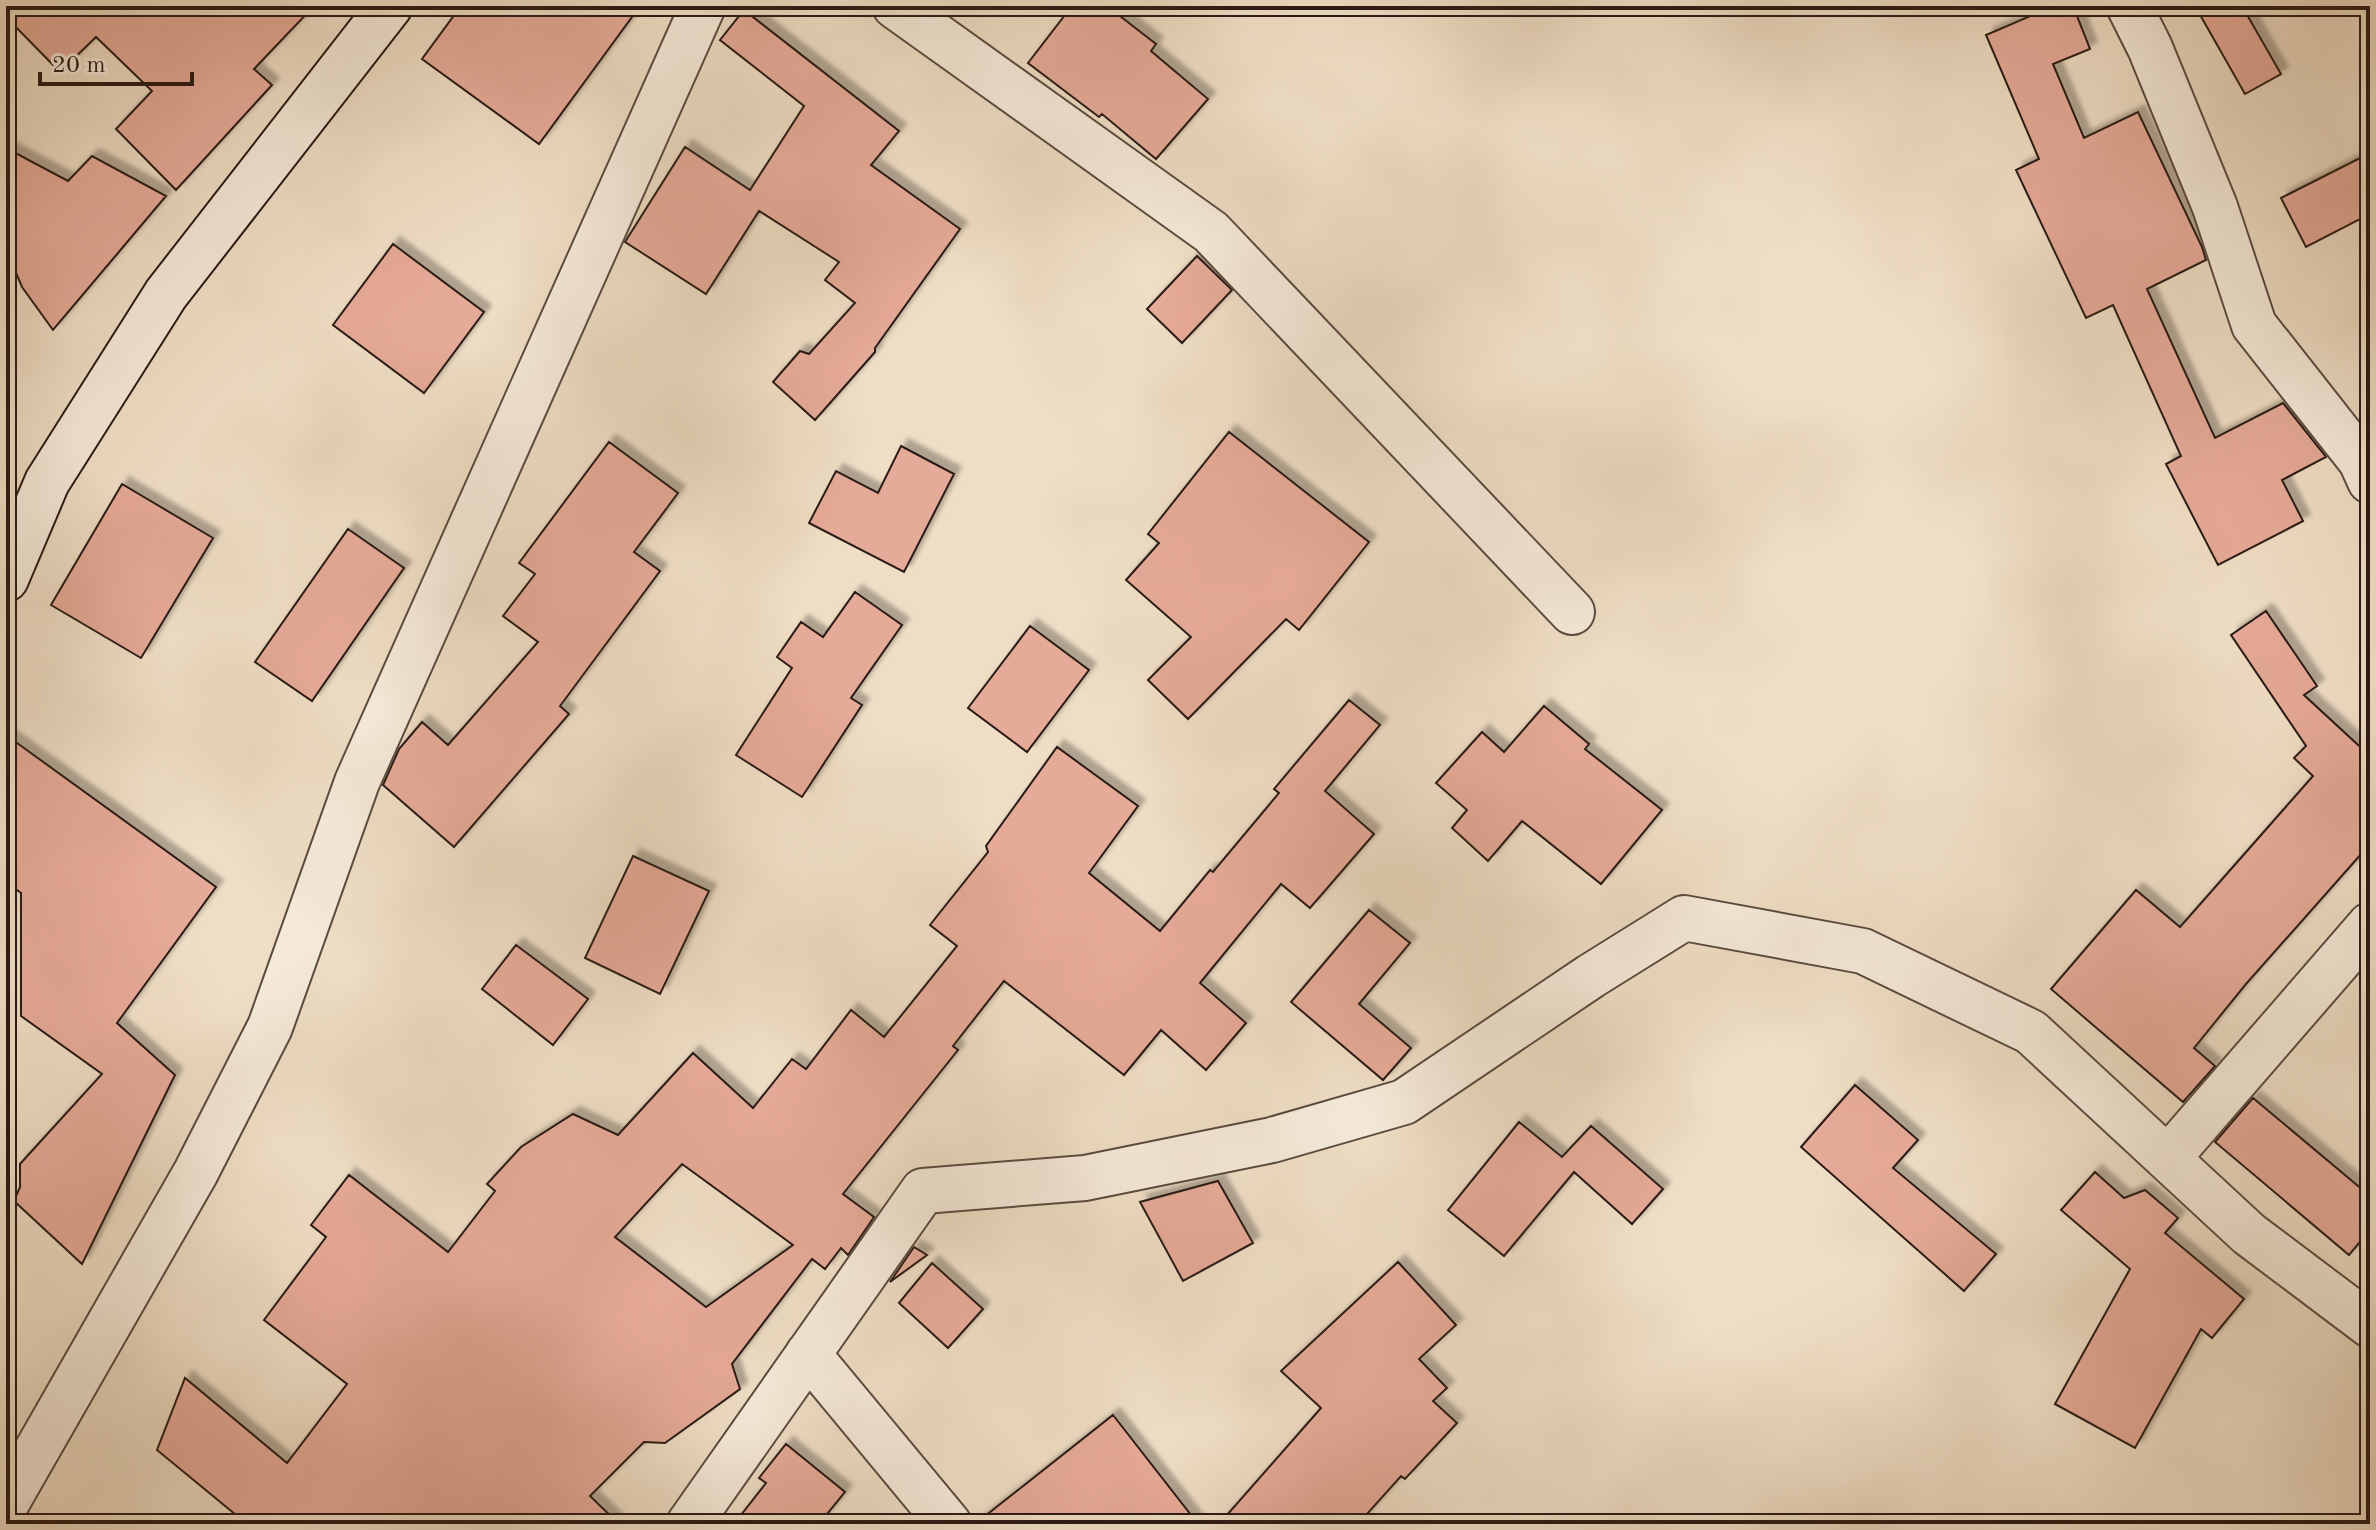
<svg xmlns="http://www.w3.org/2000/svg" width="2376" height="1530" viewBox="0 0 2376 1530" font-family="'Old Standard TT',serif">
	<defs>
		<filter id="shadow"><feDropShadow dx="7" dy="-7" stdDeviation="2" flood-color="#0004"/></filter>
	</defs>
	<rect width="100%" height="100%" fill="#efdec5"/>
	<filter id="stains"><feTurbulence type="fractalNoise" baseFrequency=".0025" numOctaves="4"/><feColorMatrix values="0 0 0 0 .2 0 0 0 0 .09 0 0 0 0 .02 0 0 0 .5 -.17"/></filter>
	<radialGradient id="worn" r=".72"><stop offset=".6" stop-color="#630" stop-opacity="0"/><stop offset="1" stop-color="#630" stop-opacity=".3"/></radialGradient>
	<!-- building -->
	<path fill="#e6aa98" stroke="#291a14" stroke-width="2" fill-rule="evenodd" filter="url(#shadow)" d="M 6,6 L 314,6 L 254,69 L 272,85 L 176,190 L 116,129 L 152,91 L 96,37 L 60,72 L 6,17 Z
		M 461,6 L 640,6 L 539,144 L 422,59 Z
		M 1072,6 L 1107,6 L 1156,44 L 1151,51 L 1208,99 L 1156,159 L 1102,114 L 1099,117 L 1028,63 Z
		M 2054,6 L 2073,6 L 2090,49 L 2053,64 L 2084,138 L 2138,112 L 2202,247 L 2206,260 L 2147,289 L 2215,438 L 2283,403 L 2326,457 L 2282,480 L 2303,521 L 2218,565 L 2166,464 L 2181,456 L 2113,305 L 2086,318 L 2016,170 L 2039,159 L 1986,35 Z
		M 2195,6 L 2242,6 L 2281,74 L 2245,94 Z
		M 744,10 L 899,131 L 871,165 L 960,229 L 875,348 L 875,352 L 815,420 L 773,382 L 800,351 L 809,354 L 855,303 L 825,280 L 839,262 L 759,211 L 706,294 L 625,242 L 685,147 L 750,190 L 804,106 L 720,40 Z
		M 6,148 L 68,181 L 92,156 L 166,196 L 53,330 L 22,287 L 6,249 Z
		M 2370,153 L 2370,214 L 2306,247 L 2281,198 Z
		M 393,244 L 484,312 L 424,393 L 333,325 Z
		M 1197,256 L 1232,290 L 1182,343 L 1147,309 Z
		M 1229,432 L 1369,542 L 1299,630 L 1286,619 L 1188,719 L 1148,680 L 1191,637 L 1126,580 L 1159,543 L 1148,534 Z
		M 609,442 L 678,493 L 634,552 L 660,571 L 560,706 L 569,714 L 454,847 L 383,785 L 399,749 L 422,722 L 448,745 L 538,642 L 503,616 L 535,574 L 519,563 Z
		M 901,446 L 954,474 L 904,572 L 809,523 L 836,471 L 878,493 Z
		M 122,484 L 213,538 L 141,658 L 51,605 Z
		M 348,529 L 404,568 L 312,701 L 255,662 Z
		M 855,592 L 902,625 L 851,698 L 862,705 L 802,797 L 736,755 L 792,668 L 777,657 L 801,622 L 823,637 Z
		M 2266,611 L 2317,686 L 2304,695 L 2370,756 L 2370,844 L 2246,984 L 2194,1048 L 2215,1066 L 2183,1102 L 2051,989 L 2136,890 L 2180,927 L 2313,776 L 2294,758 L 2306,746 L 2231,635 Z
		M 1030,626 L 1089,670 L 1027,752 L 968,708 Z
		M 1349,700 L 1380,725 L 1325,791 L 1374,834 L 1310,908 L 1281,884 L 1200,983 L 1246,1023 L 1206,1070 L 1161,1030 L 1124,1075 L 1004,981 L 953,1046 L 958,1050 L 843,1194 L 874,1217 L 848,1255 L 841,1248 L 825,1269 L 812,1259 L 732,1364 L 740,1389 L 665,1443 L 644,1442 L 590,1496 L 619,1524 L 247,1524 L 157,1450 L 185,1378 L 287,1463 L 347,1384 L 264,1320 L 326,1237 L 311,1225 L 349,1175 L 448,1252 L 495,1191 L 487,1184 L 521,1147 L 573,1114 L 618,1135 L 693,1053 L 753,1108 L 792,1059 L 806,1069 L 851,1010 L 884,1037 L 957,946 L 930,925 L 988,852 L 986,846 L 1057,747 L 1138,806 L 1089,873 L 1160,931 L 1210,870 L 1213,872 L 1279,793 L 1274,789 ZM 682,1164 L 793,1245 L 706,1307 L 615,1237 Z
		M 1544,706 L 1589,744 L 1585,749 L 1662,810 L 1601,884 L 1522,821 L 1488,861 L 1452,828 L 1467,810 L 1436,783 L 1482,732 L 1504,752 Z
		M 6,735 L 216,887 L 117,1023 L 175,1075 L 82,1264 L 14,1201 L 20,1187 L 20,1164 L 102,1074 L 21,1016 L 21,893 L 6,882 Z
		M 633,856 L 709,891 L 660,994 L 585,958 Z
		M 1369,910 L 1410,943 L 1359,1004 L 1411,1048 L 1383,1080 L 1291,1002 Z
		M 516,945 L 588,999 L 553,1045 L 482,989 Z
		M 1855,1085 L 1918,1140 L 1893,1168 L 1996,1254 L 1964,1291 L 1801,1147 Z
		M 2253,1098 L 2370,1196 L 2370,1230 L 2349,1255 L 2215,1142 Z
		M 1519,1122 L 1562,1157 L 1591,1126 L 1663,1189 L 1632,1224 L 1574,1172 L 1504,1256 L 1448,1210 Z
		M 2095,1172 L 2124,1198 L 2145,1190 L 2178,1218 L 2165,1233 L 2244,1299 L 2212,1338 L 2201,1329 L 2135,1448 L 2055,1404 L 2130,1269 L 2061,1210 Z
		M 1218,1181 L 1253,1243 L 1183,1281 L 1140,1202 Z
		M 914,1247 L 927,1255 L 890,1282 Z
		M 1398,1262 L 1456,1325 L 1419,1359 L 1447,1388 L 1433,1401 L 1457,1423 L 1405,1479 L 1401,1476 L 1358,1524 L 1219,1524 L 1321,1408 L 1281,1371 Z
		M 932,1263 L 983,1309 L 948,1348 L 899,1303 Z
		M 1113,1415 L 1198,1524 L 975,1524 Z
		M 786,1444 L 845,1492 L 819,1524 L 734,1524 L 766,1483 L 759,1478 Z"/>
	<g fill="none" stroke-linecap="round" stroke-linejoin="round">
		<defs>
			<path id="street" d="M 895,6 L 1211,232 L 1572,612
				M 2129,6 L 2150,48 L 2215,207 L 2254,325 L 2361,461 L 2370,481
				M 2168,1158 L 2370,925
				M 808,1354 L 949,1524
				M 6,1504 L 196,1172 L 270,1027 L 357,782 L 703,6
				M 689,1524 L 923,1191 L 1085,1178 L 1272,1140 L 1404,1102 L 1591,976 L 1684,918 L 1863,951 L 2031,1032 L 2249,1234 L 2370,1325"/>
			<path id="secondary" d="M 6,579 L 47,482 L 166,294 L 390,6"/>
		</defs>
		<!-- street casing -->
		<use href="#street" stroke="#5a4b40" stroke-width="48"/>
		<!-- secondary casing -->
		<use href="#secondary" stroke="#291a14" stroke-width="48"/>
		<!-- street -->
		<use href="#street" stroke="#f5ead9" stroke-width="44"/>
		<!-- secondary -->
		<use href="#secondary" stroke="#f5ead9" stroke-width="44"/>
	</g>
	<!-- margin -->
	<rect width="2376" height="1530" fill="none" stroke="#efdec5" stroke-width="32"/>
	<rect x="8" y="8" width="2360" height="1514" fill="none" stroke="#291a14" stroke-width="4"/>
	<rect x="16" y="16" width="2344" height="1498" fill="none" stroke="#291a14" stroke-width="2"/>
	<!-- scale -->
	<path d="M40 72v12h152v-12" fill="none" stroke="#291a14" stroke-width="4"/>
	<text x="52" y="72" font-size="24" fill="#291a14" stroke="#f5ead9" stroke-width="6" paint-order="stroke">20 m</text>
	<rect width="100%" height="100%" filter="url(#stains)"/>
	<rect width="100%" height="100%" fill="url(#worn)"/>
</svg>
